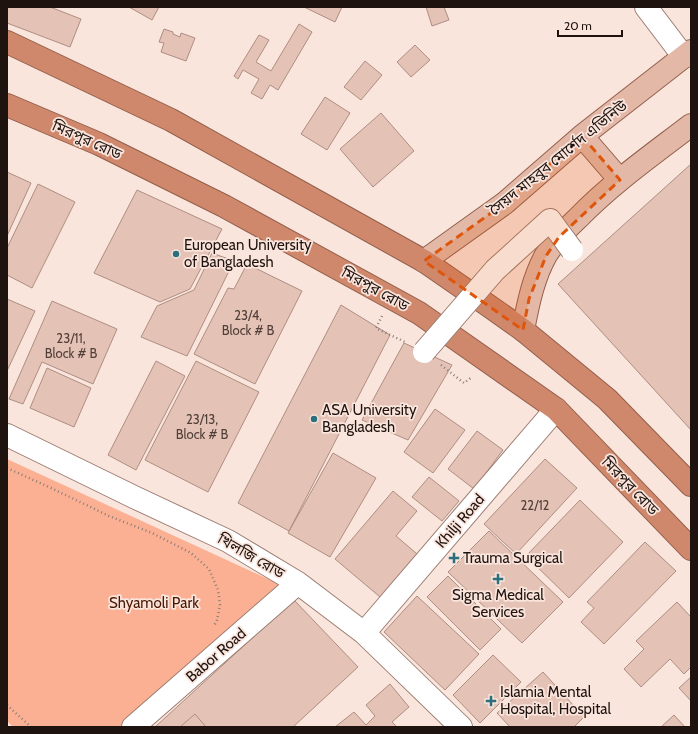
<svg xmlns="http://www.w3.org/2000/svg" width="698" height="734" viewBox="0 0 698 734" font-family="Cabin,'Noto Sans Bengali',sans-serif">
	<rect width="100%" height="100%" fill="#fae5dd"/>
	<!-- park -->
	<path fill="#fbb093" d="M 7,459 L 279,584 L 120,727 L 13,727 L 7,721 Z"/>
	<!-- building -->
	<path fill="#e4c2b5" stroke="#ae8e82" d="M 7,7 L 50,7 L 81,19 L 70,47 L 7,23 Z
		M 129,7 L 159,7 L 152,20 Z
		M 304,7 L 342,7 L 335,22 Z
		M 426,7 L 444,7 L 449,20 L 432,26 Z
		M 299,24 L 312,32 L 278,90 L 270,85 L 262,99 L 251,93 L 259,79 L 243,70 L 238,79 L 234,76 L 259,35 L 269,40 L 256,62 L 271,71 Z
		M 164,29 L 173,32 L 173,34 L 180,37 L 181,33 L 195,38 L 186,61 L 161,52 L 164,43 L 159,42 Z
		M 415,45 L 430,60 L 411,77 L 397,62 Z
		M 365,61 L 382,75 L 361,100 L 344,87 Z
		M 325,97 L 350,113 L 327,150 L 301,134 Z
		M 381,113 L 414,151 L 373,187 L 340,149 Z
		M 691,164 L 691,430 L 558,284 Z
		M 7,172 L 31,183 L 7,236 Z
		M 38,184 L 75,202 L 32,288 L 7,275 L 7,248 Z
		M 137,190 L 222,229 L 190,289 L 160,302 L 94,273 Z
		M 212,253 L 234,261 L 187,356 L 141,337 L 157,306 L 194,290 Z
		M 247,264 L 302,291 L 255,384 L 194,354 L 228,288 L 234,289 Z
		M 7,299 L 35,311 L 7,371 Z
		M 52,301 L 117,329 L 93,384 L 42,362 L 23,404 L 9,399 Z
		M 341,305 L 390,335 L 289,531 L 238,503 Z
		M 404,343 L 452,365 L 408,440 L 362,420 Z
		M 156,361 L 185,376 L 136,470 L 108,455 Z
		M 196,361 L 259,392 L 208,492 L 145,460 Z
		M 47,368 L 91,388 L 74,427 L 30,408 Z
		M 435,409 L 465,430 L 433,473 L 404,452 Z
		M 477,431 L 503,450 L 474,489 L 448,469 Z
		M 333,453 L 376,478 L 330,557 L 288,533 Z
		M 545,459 L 577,488 L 516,554 L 484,524 Z
		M 429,477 L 459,501 L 442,521 L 412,497 Z
		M 393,491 L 417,511 L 396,536 L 423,559 L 386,602 L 335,559 Z
		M 580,500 L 623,542 L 569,598 L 526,556 Z
		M 489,531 L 563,602 L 522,643 L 448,572 Z
		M 645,542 L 676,571 L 604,644 L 581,622 L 594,608 L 587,602 Z
		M 448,576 L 501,629 L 480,650 L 427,597 Z
		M 417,596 L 479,654 L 445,690 L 384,632 Z
		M 294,600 L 358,667 L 293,727 L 155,727 Z
		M 677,602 L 691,617 L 691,667 L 684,674 L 670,659 L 641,687 L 624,669 L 644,649 L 636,641 Z
		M 493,655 L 521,682 L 480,723 L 453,695 Z
		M 543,672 L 584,717 L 574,727 L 510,727 L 497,713 Z
		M 691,677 L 691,701 L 679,688 Z
		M 390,684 L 409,707 L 392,722 L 397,727 L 335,727 L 354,712 L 366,725 L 375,716 L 366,705 Z
		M 195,714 L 206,727 L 180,727 Z
		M 674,715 L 685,727 L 661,727 Z"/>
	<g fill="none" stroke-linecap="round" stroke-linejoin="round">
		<defs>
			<path id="minor" d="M 646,7 L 684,57
				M 7,435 L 136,498 L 228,541 L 298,583 L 364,633 L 461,727
				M 364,633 L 556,409
				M 133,727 L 298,583"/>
			<path id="major" d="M 582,136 L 620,180
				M 424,261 L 505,203 L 582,136 L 691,51
				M 523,330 C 528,305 533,278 546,255 C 555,241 566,229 578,218 C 612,183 652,155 691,125"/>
			<path id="highway" d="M 7,42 L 171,120 L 424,261 L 489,306 L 523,330 L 607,399 L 691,485
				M 7,105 L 99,144 L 224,206 L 419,313 L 556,409 L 691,549"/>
		</defs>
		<!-- minor casing -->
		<use href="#minor" stroke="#9c7d71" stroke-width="24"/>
		<!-- major casing -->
		<use href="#major" stroke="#925f4b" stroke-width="24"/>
		<!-- highway casing -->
		<use href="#highway" stroke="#925f4b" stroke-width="24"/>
		<!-- path -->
		<path stroke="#8c7c76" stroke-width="2.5" stroke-dasharray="1 3" stroke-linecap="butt" d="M 382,316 L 376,328 L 405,342
			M 441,365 L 464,383 L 472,377
			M 7,468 L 51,488 L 109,516 L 152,533 L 191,553 L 209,569 L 218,590 L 220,605 L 217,620 L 214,626
			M 7,705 L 31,727"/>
		<!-- minor -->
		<use href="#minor" stroke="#fff" stroke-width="22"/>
		<!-- major -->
		<use href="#major" stroke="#e3b8a7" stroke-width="22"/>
		<!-- highway -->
		<use href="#highway" stroke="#d0886c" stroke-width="22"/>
		<defs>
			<path id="minor-bridge" d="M 424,352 L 495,270 L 550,220 L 572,250"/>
		</defs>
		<!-- minor-bridge casing -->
		<use href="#minor-bridge" stroke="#9c7d71" stroke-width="24" stroke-linecap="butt"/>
		<!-- minor-bridge -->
		<use href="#minor-bridge" stroke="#fff" stroke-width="22"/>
	</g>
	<!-- marked area -->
	<path fill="#de560c" fill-opacity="0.2" stroke="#de560c" stroke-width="3" stroke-dasharray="8 5" stroke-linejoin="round" d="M 582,136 L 620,180 L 559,237 L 546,256 L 529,299 L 523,330 L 424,261 L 505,203 Z"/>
	<!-- markers -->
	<g fill="#2b6f7f" stroke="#fae5dd" stroke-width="1.5">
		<circle cx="176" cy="254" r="4"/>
		<circle cx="314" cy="419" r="4"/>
		<path d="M452 552h4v4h4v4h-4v4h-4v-4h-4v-4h4z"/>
		<path d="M496 573h4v4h4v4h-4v4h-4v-4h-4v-4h4z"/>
		<path d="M489 695h4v4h4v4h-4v4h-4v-4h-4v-4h4z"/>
	</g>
	<g text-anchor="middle" stroke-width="3.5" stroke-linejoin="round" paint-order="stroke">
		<!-- number labels -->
		<g font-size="13" fill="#503f38">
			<text x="248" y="320">23/4,<tspan x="248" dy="15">Block # B</tspan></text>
			<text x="71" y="343">23/11,<tspan x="71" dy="15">Block # B</tspan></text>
			<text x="202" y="424">23/13,<tspan x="202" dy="15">Block # B</tspan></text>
			<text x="535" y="510">22/12</text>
		</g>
		<!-- street labels -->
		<g font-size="15" fill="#1e130e" stroke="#fae5dd">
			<text transform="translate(87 140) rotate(24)" y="5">মিরপুর রোড</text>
			<text transform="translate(558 158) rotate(-39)" y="5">সৈয়দ মাহবুব মোর্শেদ এভিনিউ</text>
			<text transform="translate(375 289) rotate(29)" y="5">মিরপুর রোড</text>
			<text transform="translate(630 486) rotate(46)" y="5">মিরপুর রোড</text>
			<text transform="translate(460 521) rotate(-49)" y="5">Khilji Road</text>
			<text transform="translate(251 556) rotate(30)" y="5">খিলজি রোড</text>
			<text transform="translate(216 655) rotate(-41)" y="5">Babor Road</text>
		</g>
		<!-- poi labels -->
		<g font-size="15" fill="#1e130e" stroke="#fae5dd" text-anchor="start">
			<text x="184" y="250">European University<tspan x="184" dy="17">of Bangladesh</tspan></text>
			<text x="322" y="415">ASA University<tspan x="322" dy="17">Bangladesh</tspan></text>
			<text x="463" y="563">Trauma Surgical</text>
			<text x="498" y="600" text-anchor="middle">Sigma Medical<tspan x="498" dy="17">Services</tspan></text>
			<text x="500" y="697">Islamia Mental<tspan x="500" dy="17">Hospital, Hospital</tspan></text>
		</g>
		<!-- park labels -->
		<g font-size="15" fill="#4a1701" stroke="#fae5dd">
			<text x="154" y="608">Shyamoli Park</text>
		</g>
	</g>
	<!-- border -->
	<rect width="698" height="734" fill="none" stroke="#1e130e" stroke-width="16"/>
	<!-- scale -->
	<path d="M558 30v6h64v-6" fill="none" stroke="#1e130e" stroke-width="2"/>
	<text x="564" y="30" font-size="12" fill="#1e130e" stroke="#fae5dd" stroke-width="3" paint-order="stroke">20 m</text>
</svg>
